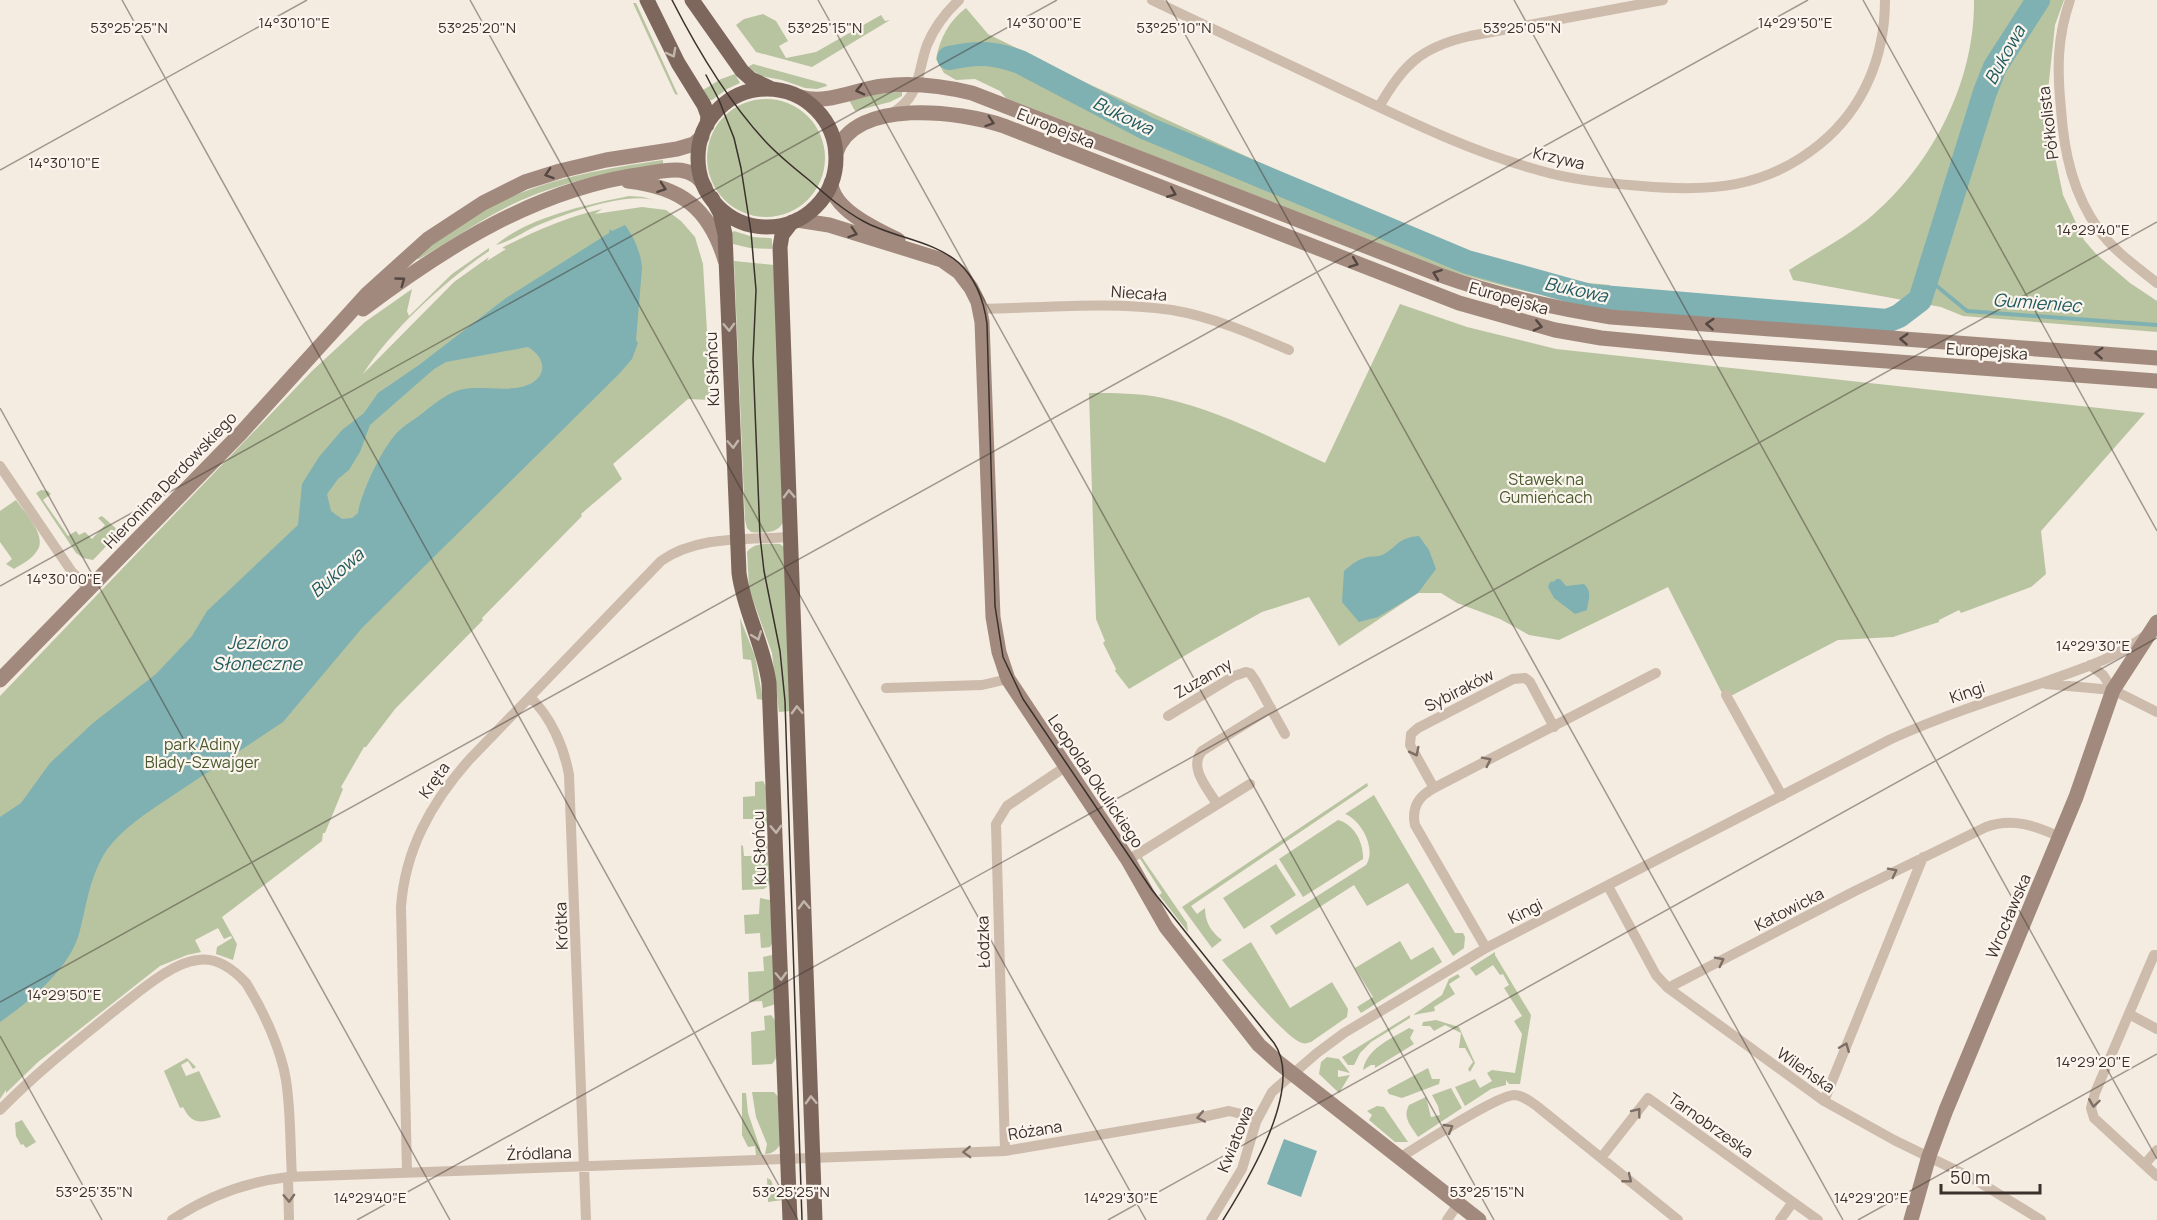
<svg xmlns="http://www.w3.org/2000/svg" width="2157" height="1220" viewBox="0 0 2157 1220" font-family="Manrope,sans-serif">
	<rect width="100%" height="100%" fill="#f4ebe1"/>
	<!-- green -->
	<path fill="#b8c4a0" d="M 1974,0 L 2064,0 L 2055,25 L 2047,100 L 2052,142 L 2063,195 L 2084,240 L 2096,254 L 2130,283 L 2157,301 L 2157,332 L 1963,316 L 1941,307 L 1793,280 L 1789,270 C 1817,252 1849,236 1874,214 C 1934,162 1975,80 1974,0 Z
		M 633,3 L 636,3 L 678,95 L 675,94 Z
		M 966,8 L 988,34 L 1091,85 L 1364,210 L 1511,269 L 1546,279 L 1610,285 L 1612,307 C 1557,300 1504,287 1450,271 L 1006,98 L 1000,91 L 975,79 L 956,80 L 944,73 L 936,59 C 940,38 949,21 966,8 Z
		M 763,14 L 776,21 L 788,41 L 779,46 L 786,58 L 816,52 L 881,15 L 885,21 L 890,20 L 812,67 L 756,52 L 736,25 L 744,19 Z
		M 753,64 L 826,84 L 827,86 L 817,89 L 805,88 L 782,80 L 761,76 L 748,67 Z
		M 735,74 L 740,83 L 727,89 L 712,100 L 709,100 L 703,90 L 721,79 Z
		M 902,92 L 902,96 L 890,102 L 855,111 L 849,100 L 877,94 Z
		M707 158a59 59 0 1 1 118 0a59 59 0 1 1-118 0Z
		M 663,160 L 663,164 C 611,172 559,182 511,205 C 479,221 450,241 419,259 L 416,259 L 417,256 C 432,244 446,231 462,222 C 528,182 588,171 663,160 Z
		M 629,196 L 643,197 L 653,200 C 624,192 562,215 534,227 C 522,233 509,242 496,245 C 527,218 588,204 629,196 Z
		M 642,207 L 666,210 L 681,221 L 695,237 L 703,264 L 711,400 L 688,399 L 613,464 L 622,479 L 581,514 L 582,516 L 482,618 L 483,620 L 395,709 L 366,747 L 364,747 L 341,787 L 343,789 L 325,833 L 323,833 L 322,841 L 222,917 L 237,944 L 233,960 L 216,954 L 217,947 L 232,938 L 231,936 L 224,939 L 218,928 L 195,940 L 201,952 L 187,955 L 160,966 L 38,1062 L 6,1093 L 6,1090 L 0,1099 L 0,696 L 312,371 L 365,322 L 412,289 L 407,311 L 409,316 L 452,274 L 489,248 L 489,251 C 445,281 392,329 363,374 L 454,282 L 489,257 L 487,261 L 506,249 L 502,248 C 534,231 567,217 602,209 L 595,214 Z
		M 734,231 L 753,237 L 770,238 L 772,239 L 772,249 L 750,248 L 733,244 L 732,233 Z
		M 734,261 L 774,265 L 783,522 C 778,534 763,533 751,532 L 747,528 L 745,520 Z
		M 1400,304 L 1467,327 L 1556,349 L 2145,413 L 2041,531 L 2046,574 L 2031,587 L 1961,613 L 1959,610 L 1939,620 L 1939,622 L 1893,637 L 1838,640 L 1725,699 L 1668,587 L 1559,640 L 1529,635 L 1500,619 L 1457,603 L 1441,593 L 1418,593 L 1339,646 L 1309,597 L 1262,612 L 1196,649 L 1129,689 L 1115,671 L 1116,669 L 1103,643 L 1105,641 L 1096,619 L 1089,393 C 1114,393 1139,393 1163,398 C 1220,411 1272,438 1325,463 Z
		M 41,490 L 48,491 L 51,494 L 43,500 L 68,536 L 76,531 L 79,535 L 85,532 L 92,539 L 105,525 L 98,518 L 102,516 L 120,532 L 93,560 L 83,558 L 76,553 L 36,493 Z
		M 16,500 C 24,512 48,536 37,551 C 32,559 22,564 14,569 L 6,564 L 12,559 L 0,542 L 0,511 Z
		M 780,544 L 784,547 L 791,711 L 779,712 L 772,653 L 749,589 L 747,552 C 754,542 769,544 780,544 Z
		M 740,618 L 755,656 L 763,700 L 757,699 L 751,660 L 743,659 Z
		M 763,781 C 769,789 774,821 764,828 C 761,831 759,830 755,830 L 753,819 L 743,819 L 743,797 L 755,796 L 755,782 Z
		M 1367,783 L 1368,786 L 1191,906 L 1197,914 L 1205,908 C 1205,922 1211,932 1222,940 L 1212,948 L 1182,907 Z
		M 1374,795 L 1455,933 L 1463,933 L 1465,937 L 1464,948 L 1453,956 L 1408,883 L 1367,906 L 1354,885 L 1276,935 L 1270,926 L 1366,865 C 1377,849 1361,820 1345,814 Z
		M 1338,820 C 1354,824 1364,843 1363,859 L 1303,897 L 1279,859 Z
		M 765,839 L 770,846 L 772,882 L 764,889 L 742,890 L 741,845 L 743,846 L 744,856 L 756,856 L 756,840 Z
		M 1141,856 L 1187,923 L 1188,932 L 1159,895 L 1162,893 L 1139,857 Z
		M 1276,864 L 1296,895 L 1244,929 L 1223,898 Z
		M 760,898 L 770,900 L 773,942 L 770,947 L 761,948 L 760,933 L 745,934 L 744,915 L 759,914 Z
		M 1400,941 L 1411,960 L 1433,947 L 1442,962 L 1361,1013 L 1357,1007 L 1373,997 L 1355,968 Z
		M 1251,942 L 1290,1008 L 1332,982 L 1348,1009 L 1347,1017 L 1311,1042 C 1307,1043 1306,1044 1302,1043 C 1284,1037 1236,977 1222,960 Z
		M 1495,952 L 1495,955 L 1531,1015 L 1520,1084 L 1509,1084 L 1506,1080 L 1506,1085 L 1491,1089 L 1465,1106 L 1455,1087 L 1475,1079 L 1480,1088 L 1492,1081 L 1487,1073 L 1492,1070 L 1515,1073 L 1522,1034 L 1514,1021 L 1522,1016 L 1504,988 L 1509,985 L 1503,974 L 1500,975 L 1493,965 L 1476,976 L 1470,968 Z
		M 772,955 L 775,957 L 777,1001 L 773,1005 L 763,1008 L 762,1001 L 749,1002 L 748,972 L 764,971 L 763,957 Z
		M 1458,974 L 1460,977 L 1449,984 L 1455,994 L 1434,1007 L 1435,1011 L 1413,1015 L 1442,995 L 1449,979 Z
		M 771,1015 C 781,1025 782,1054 772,1064 L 752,1065 L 751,1032 L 765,1030 L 764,1016 Z
		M 1410,1015 L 1410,1018 L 1371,1042 L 1360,1053 L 1354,1065 L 1348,1065 L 1342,1057 Z
		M 1436,1020 L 1459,1027 L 1475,1063 L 1470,1072 L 1468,1069 L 1473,1062 L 1465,1048 L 1459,1048 L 1461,1033 L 1445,1025 L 1434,1031 L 1430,1026 L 1422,1026 L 1423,1022 Z
		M 1409,1028 L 1414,1030 L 1410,1038 L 1414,1044 L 1375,1068 L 1375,1065 L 1371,1065 L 1363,1070 C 1367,1048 1391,1039 1409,1028 Z
		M 1327,1057 L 1339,1059 L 1350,1073 L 1338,1070 L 1338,1077 L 1350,1075 L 1339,1093 L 1319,1074 L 1321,1062 Z
		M 187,1058 L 196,1067 L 193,1069 L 188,1061 L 181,1065 L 186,1076 L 199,1071 L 221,1117 C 203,1122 193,1127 183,1107 L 180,1108 L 164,1071 Z
		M 1428,1068 L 1432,1079 L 1440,1079 L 1439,1084 L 1402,1098 L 1389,1094 L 1387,1090 Z
		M 1451,1088 L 1462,1108 L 1418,1137 C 1411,1126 1402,1118 1409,1105 L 1426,1097 L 1431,1117 L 1440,1115 L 1438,1106 L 1432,1095 Z
		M 752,1092 L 774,1092 L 780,1099 L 780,1145 C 776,1151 771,1154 765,1154 L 767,1144 L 756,1117 Z
		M 742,1093 L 746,1093 L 748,1113 L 760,1148 L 761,1155 L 756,1155 L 755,1146 L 748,1147 L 742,1135 Z
		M 1377,1106 L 1384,1107 L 1408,1142 L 1395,1142 L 1369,1120 L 1372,1115 L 1367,1111 Z
		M 22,1120 L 36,1142 L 26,1148 L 23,1144 L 21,1145 L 16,1136 L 15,1123 Z
		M 767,1178 L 771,1180 L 774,1188 L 782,1188 L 783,1200 L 768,1202 Z"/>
	<!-- water -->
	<path fill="#7fb0b2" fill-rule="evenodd" d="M 625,225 C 634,237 641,253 642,268 L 636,340 L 638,343 L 632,359 L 619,374 L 362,628 L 283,722 L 157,806 C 138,819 115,835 103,856 C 89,880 86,908 79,934 C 69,969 29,1002 0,1022 L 0,817 L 21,803 L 50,763 L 93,723 L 156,674 L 192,636 L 207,611 L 298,525 L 302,484 L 319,457 L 342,430 L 364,413 L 378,393 L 419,365 L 506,298 L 609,233 L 610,229 L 612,231 ZM 528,347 C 540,354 549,368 536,380 C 519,395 484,385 464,389 C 450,391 435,403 424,412 C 417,418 409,422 402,428 C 385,441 361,492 358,513 L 352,518 L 342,519 L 331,511 L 327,494 L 338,479 L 349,470 L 360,452 L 370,425 L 434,369 L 446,362 Z
		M 1419,536 L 1429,550 L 1436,569 L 1418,593 L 1378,617 L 1359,622 L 1342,602 L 1344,571 C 1352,564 1358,559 1368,557 C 1372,556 1378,557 1382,555 C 1397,548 1396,538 1419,536 Z
		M 1556,579 L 1560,579 L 1566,586 L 1584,584 C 1593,593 1588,599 1587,610 L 1575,614 L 1554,598 L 1548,587 L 1550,582 L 1555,581 Z
		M 1284,1139 L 1317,1151 L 1301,1197 L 1267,1184 Z"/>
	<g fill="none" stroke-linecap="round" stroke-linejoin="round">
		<!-- stream -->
		<path stroke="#7fb0b2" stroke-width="4" d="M 1927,278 L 1967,311 L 2157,325"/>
		<!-- river -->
		<path stroke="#7fb0b2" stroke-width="24" d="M 949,58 C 977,52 993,52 1020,62 L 1146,128 L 1467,262 L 1590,296 L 1887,321 L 1899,316 L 1920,300 L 1985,92 L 1995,67 L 2038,0"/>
		<!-- street -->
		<path stroke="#cdbbac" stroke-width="10" d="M 1152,0 C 1210,28 1269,55 1328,83 C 1396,115 1465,150 1538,170 C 1571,180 1606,183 1641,186 C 1709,192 1765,189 1820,144 C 1864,108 1885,56 1885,0
			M 2070,0 C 2057,38 2057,69 2061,109 C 2064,153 2073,194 2099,230 C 2114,251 2137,267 2157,283
			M 1379,107 C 1403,64 1422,47 1470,36 L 1663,0
			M 892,113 C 921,96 917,73 927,45 C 934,28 945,13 959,0
			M 980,309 C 1044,308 1108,301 1172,310 C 1213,317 1252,334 1289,350
			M 0,466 L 72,572 L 89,589
			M 2090,665 L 2103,675 L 2113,690
			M 2046,684 L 2113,690 L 2157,712
			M 886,688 L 982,685 L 1008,679
			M 1726,695 L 1782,796
			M 530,697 C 551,717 564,747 569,775 L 586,1220
			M 1168,716 L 1234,676 L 1246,672 L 1250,673 L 1255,680 L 1285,734
			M 1434,788 L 1410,745 L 1411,734 L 1418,728 L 1513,679 L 1525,678 L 1530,682 L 1554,727
			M 1217,804 C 1208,789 1188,768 1202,751 L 1271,708
			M 1128,860 L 1250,784
			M 1608,886 L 1656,975 L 1668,988 L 1824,1101 L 1894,1140 L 1974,1179 L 2041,1220
			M 1486,948 L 1415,825 C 1411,807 1419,796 1434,788 L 1656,673
			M 2157,955 L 2154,955 L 2095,1093 L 2091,1108 L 2094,1118 L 2157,1176
			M 1668,988 L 1855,891 L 1986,827 C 2012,817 2036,826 2060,837
			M 2129,1014 L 2157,1029
			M 1824,1101 L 1923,857
			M 0,1110 C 38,1071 77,1041 119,1007 C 139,992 173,962 198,960 C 217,957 234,970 246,983 C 263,1010 281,1049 286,1080 C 291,1112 290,1145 292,1177
			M 1005,1151 L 996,824 L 1007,806 L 1065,767
			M 1399,1158 C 1419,1146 1496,1096 1514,1095 C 1523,1095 1531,1102 1538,1107 L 1678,1220
			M 1601,1158 L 1648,1098 L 1818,1220
			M 2145,1164 L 2157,1150
			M 407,1172 L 401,907 C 405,850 431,803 469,760 L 661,561 C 697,535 748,540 791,537
			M 288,1177 L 289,1220
			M 172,1220 C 208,1196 245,1182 288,1177 L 1005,1151 L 1198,1118 L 1229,1111 L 1258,1118
			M 1211,1220 L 1242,1169 L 1256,1122 L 1272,1092 L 1317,1053 L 1344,1033 L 1486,948 L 1891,739 C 1940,717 1991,700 2042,683 C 2077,670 2116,659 2146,635
			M 1447,1220 L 1458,1204
			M 1780,1220 L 1793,1202"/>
		<!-- secondary -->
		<path stroke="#a18a7d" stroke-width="15" d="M 800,97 C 828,105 855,89 883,86 C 914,82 943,86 972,93 L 1440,275 C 1496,295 1553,308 1611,317 L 2157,358
			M 836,153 C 855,97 960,111 1004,126 L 1459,303 L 1555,330 L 1601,338 L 1696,347 L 2157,381
			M 628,181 C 681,187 709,208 725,260
			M 831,183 C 833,210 876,229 898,240
			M 797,220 L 829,225 L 942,260 L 959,272 L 971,288 L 978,302 L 982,322 L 993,617 L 999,652 L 1008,679 L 1128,860 L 1166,927 L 1259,1045 L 1279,1063 L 1479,1220
			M 363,309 C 447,246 538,188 644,174 C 667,170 692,163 705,187
			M 0,680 L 241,433 L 367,294 L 428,239 L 483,203 L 525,182 L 560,171 L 606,160 L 677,149 L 694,144 L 702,137
			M 1911,1220 L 1929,1156 L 1946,1110 L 2076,797 L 2113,690 L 2157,622"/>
		<!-- primary -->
		<path stroke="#7d675c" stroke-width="15" d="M 647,0 L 678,63 L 704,105 L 708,116 L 707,125
			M 692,0 L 742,71 L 751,79 L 770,88
			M698 158a69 69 0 1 1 138 0a69 69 0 1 1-138 0Z
			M 712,198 L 720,213 L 725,234 L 739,573 C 744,611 764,645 769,683 L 790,1220
			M 792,222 L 782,235 L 780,247 L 815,1220"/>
		<!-- tram -->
		<path stroke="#3b302b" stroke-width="1.5" d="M 672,0 C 697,49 727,100 765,141 C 778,155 794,168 809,180 C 826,195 843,210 863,221 C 893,238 933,240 959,263 C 977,280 984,301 987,324 L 995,606 L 1003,657 L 1023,699 L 1152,890 L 1274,1043 C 1305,1087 1248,1180 1223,1220
			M 706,75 L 719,100 L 734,138 L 741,168 L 751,232 L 756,290 L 753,359 L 760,536 L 764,571 L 780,651 L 785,701 L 802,1220"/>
	</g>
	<!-- one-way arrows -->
	<defs><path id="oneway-chevron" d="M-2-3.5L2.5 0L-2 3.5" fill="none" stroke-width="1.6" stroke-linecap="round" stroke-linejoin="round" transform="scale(1.5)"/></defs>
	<g stroke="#c2b5ac">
		<use href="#oneway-chevron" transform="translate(672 53) rotate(62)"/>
		<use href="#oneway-chevron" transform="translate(729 327) rotate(88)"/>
		<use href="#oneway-chevron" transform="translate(733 444) rotate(87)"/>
		<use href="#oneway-chevron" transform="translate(789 494) rotate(-92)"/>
		<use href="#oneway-chevron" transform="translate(757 636) rotate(69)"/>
		<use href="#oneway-chevron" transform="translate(797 710) rotate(-92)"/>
		<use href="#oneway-chevron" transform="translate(776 829) rotate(88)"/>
		<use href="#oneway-chevron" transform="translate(804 905) rotate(-92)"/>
		<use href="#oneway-chevron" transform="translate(781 976) rotate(88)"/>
		<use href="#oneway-chevron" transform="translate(811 1100) rotate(-92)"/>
	</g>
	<g stroke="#544640">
		<use href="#oneway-chevron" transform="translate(860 90) rotate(167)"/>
		<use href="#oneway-chevron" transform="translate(990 122) rotate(18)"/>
		<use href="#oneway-chevron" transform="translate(549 174) rotate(162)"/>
		<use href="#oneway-chevron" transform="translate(662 188) rotate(19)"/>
		<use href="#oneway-chevron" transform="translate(1172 193) rotate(22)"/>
		<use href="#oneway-chevron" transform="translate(853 233) rotate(18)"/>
		<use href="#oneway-chevron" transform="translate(1354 263) rotate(21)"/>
		<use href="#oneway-chevron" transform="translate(1437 274) rotate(-160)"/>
		<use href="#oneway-chevron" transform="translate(401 281) rotate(-36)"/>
		<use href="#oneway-chevron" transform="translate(1710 324) rotate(-176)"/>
		<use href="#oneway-chevron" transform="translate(1538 326) rotate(13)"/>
		<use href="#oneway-chevron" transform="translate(1904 339) rotate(-176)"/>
		<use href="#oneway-chevron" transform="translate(2099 353) rotate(-176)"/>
	</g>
	<g stroke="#7d6f65">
		<use href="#oneway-chevron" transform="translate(1415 752) rotate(63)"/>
		<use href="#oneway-chevron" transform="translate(1487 761) rotate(-27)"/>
		<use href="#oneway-chevron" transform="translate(1893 872) rotate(-27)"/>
		<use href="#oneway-chevron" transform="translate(1720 961) rotate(-27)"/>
		<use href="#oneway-chevron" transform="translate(1845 1047) rotate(-68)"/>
		<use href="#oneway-chevron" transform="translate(2094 1103) rotate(98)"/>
		<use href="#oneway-chevron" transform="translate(1637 1112) rotate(-52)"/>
		<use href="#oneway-chevron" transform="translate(1201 1117) rotate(169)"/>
		<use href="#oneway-chevron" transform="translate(1449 1128) rotate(-30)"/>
		<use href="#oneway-chevron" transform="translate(967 1152) rotate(178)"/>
		<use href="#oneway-chevron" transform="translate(1628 1179) rotate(39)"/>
		<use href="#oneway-chevron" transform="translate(289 1198) rotate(88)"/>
	</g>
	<!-- ticks -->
	<path fill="none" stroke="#3b302b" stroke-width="1.5" stroke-opacity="0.45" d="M 122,0 L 798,1220M 470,0 L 1146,1220M 818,0 L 1494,1220M 1166,0 L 1843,1220M 1514,0 L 2157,1159M 1863,0 L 2157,531M 0,170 L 307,0M 0,408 L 450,1220M 0,586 L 1057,0M 0,1002 L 1808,0M 0,1036 L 102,1220M 357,1220 L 2157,222M 1108,1220 L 2157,638M 1858,1220 L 2157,1054"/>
	<g text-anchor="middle" stroke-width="4.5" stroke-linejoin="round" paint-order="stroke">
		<!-- street labels -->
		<g font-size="16" fill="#3b302b" stroke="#fbf5ee">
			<text transform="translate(2048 123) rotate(-97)" y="6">Półkolista</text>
			<text transform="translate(1056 128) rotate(22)" y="6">Europejska</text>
			<text transform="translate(1559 158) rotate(13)" y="6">Krzywa</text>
			<text transform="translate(1139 293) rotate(4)" y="6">Niecała</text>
			<text transform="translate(1509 298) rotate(16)" y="6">Europejska</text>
			<text transform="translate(1987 351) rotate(4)" y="6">Europejska</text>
			<text transform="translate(712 369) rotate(-92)" y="6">Ku Słońcu</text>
			<text transform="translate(170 480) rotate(-46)" y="6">Hieronima Derdowskiego</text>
			<text transform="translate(1203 678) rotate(-30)" y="6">Zuzanny</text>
			<text transform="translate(1459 690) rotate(-27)" y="6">Sybiraków</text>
			<text transform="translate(1967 692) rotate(-19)" y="6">Kingi</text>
			<text transform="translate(434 780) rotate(-54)" y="6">Kręta</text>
			<text transform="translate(1096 781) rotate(56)" y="6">Leopolda Okulickiego</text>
			<text transform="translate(759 848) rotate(-92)" y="6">Ku Słońcu</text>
			<text transform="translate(1789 909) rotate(-27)" y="6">Katowicka</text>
			<text transform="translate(1525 911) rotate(-27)" y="6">Kingi</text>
			<text transform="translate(2008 916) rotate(-67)" y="6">Wrocławska</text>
			<text transform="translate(561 926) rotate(-92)" y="6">Krótka</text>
			<text transform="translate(983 942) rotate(-92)" y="6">Łódzka</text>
			<text transform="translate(1806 1070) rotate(35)" y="6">Wileńska</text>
			<text transform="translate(1711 1125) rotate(35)" y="6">Tarnobrzeska</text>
			<text transform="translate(1035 1130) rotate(-9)" y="6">Różana</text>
			<text transform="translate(1235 1139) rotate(-68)" y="6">Kwiatowa</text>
			<text transform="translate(539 1153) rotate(-2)" y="6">Źródlana</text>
		</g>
		<!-- park labels -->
		<g font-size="16" fill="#4a5a2e" stroke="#fbf5ee">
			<text x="1546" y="485">Stawek na<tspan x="1546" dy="18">Gumieńcach</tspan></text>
			<text x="202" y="750">park Adiny<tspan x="202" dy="18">Blady-Szwajger</tspan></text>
		</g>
		<!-- water labels -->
		<g font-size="18" font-style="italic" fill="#1f5a5e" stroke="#fbf5ee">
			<text transform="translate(2005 55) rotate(-61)" y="6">Bukowa</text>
			<text transform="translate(1123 116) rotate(26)" y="6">Bukowa</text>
			<text transform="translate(1576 290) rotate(12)" y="6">Bukowa</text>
			<text transform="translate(2037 303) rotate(4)" y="6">Gumieniec</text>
			<text transform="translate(337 573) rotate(-41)" y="6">Bukowa</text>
			<text x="257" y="649">Jezioro<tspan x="257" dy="21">Słoneczne</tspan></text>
		</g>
	</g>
	<g font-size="15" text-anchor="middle" fill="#3b302b" stroke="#fbf5ee" stroke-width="4.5" stroke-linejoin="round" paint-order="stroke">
		<text x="294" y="28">14°30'10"E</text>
		<text x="1044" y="28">14°30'00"E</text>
		<text x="1795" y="28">14°29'50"E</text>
		<text x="129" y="33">53°25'25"N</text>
		<text x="477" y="33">53°25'20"N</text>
		<text x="825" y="33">53°25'15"N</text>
		<text x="1174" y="33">53°25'10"N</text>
		<text x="1522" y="33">53°25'05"N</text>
		<text x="64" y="168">14°30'10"E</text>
		<text x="2093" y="235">14°29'40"E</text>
		<text x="64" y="584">14°30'00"E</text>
		<text x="2093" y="651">14°29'30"E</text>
		<text x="64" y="1000">14°29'50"E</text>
		<text x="2093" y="1067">14°29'20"E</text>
		<text x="94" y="1197">53°25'35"N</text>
		<text x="791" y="1197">53°25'25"N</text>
		<text x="1487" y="1197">53°25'15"N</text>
		<text x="370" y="1203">14°29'40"E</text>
		<text x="1121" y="1203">14°29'30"E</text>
		<text x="1871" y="1203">14°29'20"E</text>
	</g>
	<!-- scale -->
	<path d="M1941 1184v9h99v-9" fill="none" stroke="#3b302b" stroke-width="3"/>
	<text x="1950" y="1184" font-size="18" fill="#3b302b" stroke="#fbf5ee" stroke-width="4.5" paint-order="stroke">50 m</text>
</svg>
